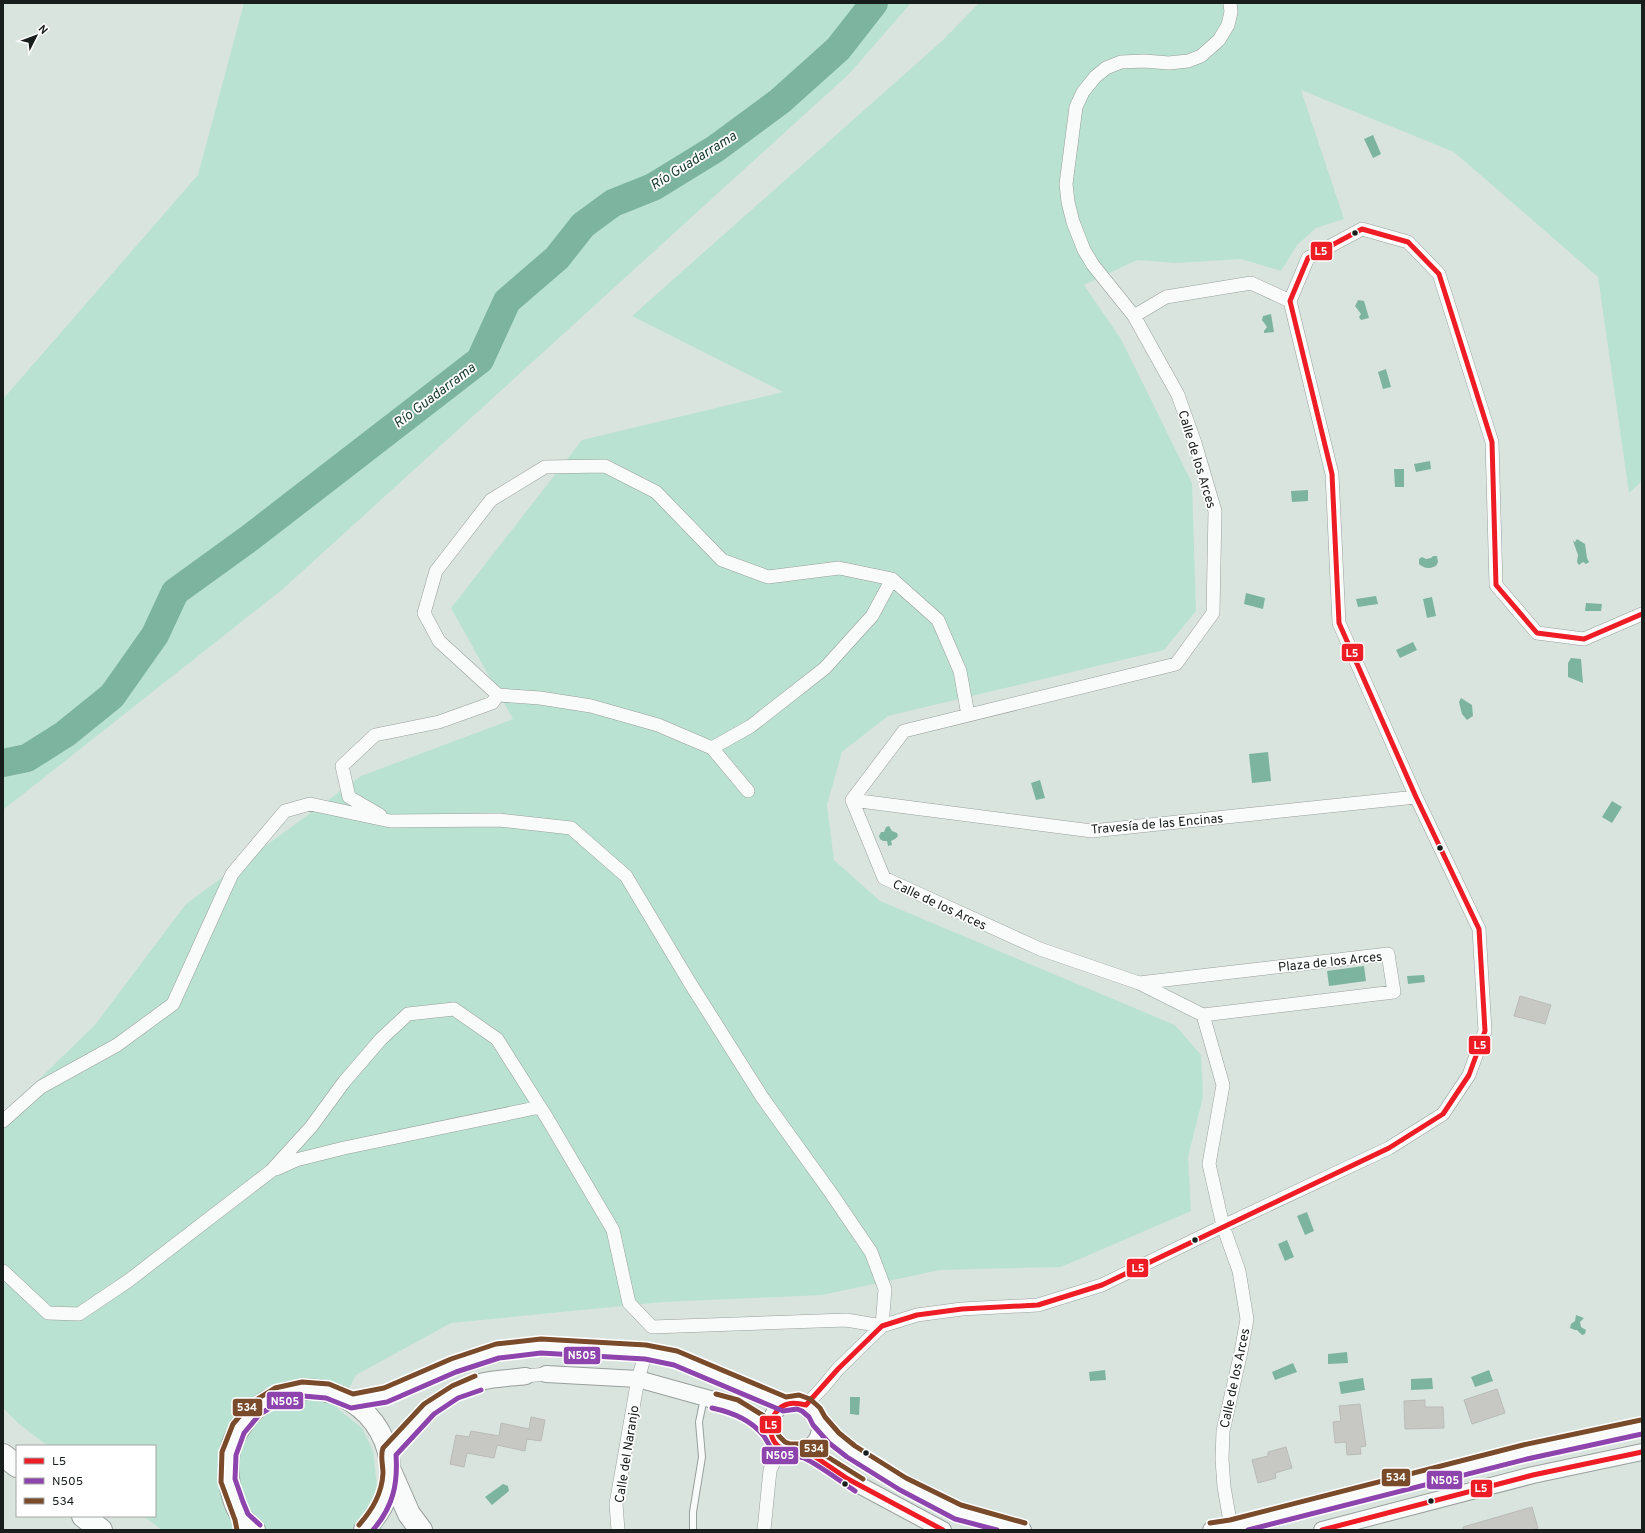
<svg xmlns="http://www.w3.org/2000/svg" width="1645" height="1533" viewBox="0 0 1645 1533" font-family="Overpass,sans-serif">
	<rect width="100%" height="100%" fill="#dae4df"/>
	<!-- green -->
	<path fill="#bae2d2" d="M 244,3 L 911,3 L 849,74 L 283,589 L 3,810 L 3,399 L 198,175 Z
		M 979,3 L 1642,3 L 1642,481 L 1629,493 L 1598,277 L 1454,152 L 1301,90 L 1344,219 L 1316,228 L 1297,245 L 1281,271 L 1241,259 L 1176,263 L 1137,260 L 1084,285 L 1121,339 L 1192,483 L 1196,611 L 1164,650 L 888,716 L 842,752 L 827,805 L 834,860 L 880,901 L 1175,1025 L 1201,1055 L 1203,1097 L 1188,1157 L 1191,1211 L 1061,1267 L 940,1270 L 822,1295 L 663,1302 L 451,1323 L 356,1375 L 338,1409 L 362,1428 L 373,1451 L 382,1530 L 162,1530 L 143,1516 L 155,1516 L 155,1446 L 48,1446 L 19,1424 L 3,1408 L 3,1114 L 94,1026 L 186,904 L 361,776 L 513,719 L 451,608 L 582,440 L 783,392 L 632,316 L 943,40 Z"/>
	<!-- water -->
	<path fill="#7cb4a0" d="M 1373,135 L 1381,154 L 1373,158 L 1364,139 Z
		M 1358,300 L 1364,301 L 1369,318 L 1361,320 L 1359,317 L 1361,314 L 1355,306 Z
		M 1271,314 L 1274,332 L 1264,333 L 1264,331 L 1267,327 L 1262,320 L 1263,316 Z
		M 1386,369 L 1391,387 L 1383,389 L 1378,372 Z
		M 1430,461 L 1431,469 L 1416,472 L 1414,464 Z
		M 1394,469 L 1404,469 L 1404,487 L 1395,487 Z
		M 1308,490 L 1308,501 L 1292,502 L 1291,491 Z
		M 1577,539 L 1585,544 L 1587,558 L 1589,562 L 1586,564 L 1583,562 L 1579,565 L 1577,562 L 1578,555 L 1573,541 L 1575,542 Z
		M 1433,556 L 1437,556 L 1438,562 L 1436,566 C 1429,569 1425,569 1419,564 L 1419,559 L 1422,557 L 1426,559 L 1431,558 Z
		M 1246,593 L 1265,598 L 1263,609 L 1244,604 Z
		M 1376,596 L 1378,604 L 1358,607 L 1356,599 Z
		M 1432,597 L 1436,616 L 1427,618 L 1423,599 Z
		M 1586,603 L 1602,604 L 1601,611 L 1585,611 Z
		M 1413,642 L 1417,650 L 1400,658 L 1396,650 Z
		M 1571,658 L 1581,659 L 1583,683 L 1568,677 L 1568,663 Z
		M 1461,698 L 1472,705 L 1473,716 L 1467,720 L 1462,714 L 1459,702 Z
		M 1268,752 L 1271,781 L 1252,783 L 1249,754 Z
		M 1040,780 L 1045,798 L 1036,800 L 1031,783 Z
		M 1612,801 L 1622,807 L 1612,823 L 1602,817 Z
		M 889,826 L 892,831 L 897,833 L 898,836 L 895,839 L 891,841 L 892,845 L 888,846 L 887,841 L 883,841 L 880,839 L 879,836 L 881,832 L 884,832 L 886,827 Z
		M 1364,966 L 1366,981 L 1329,986 L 1327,971 Z
		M 1424,975 L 1425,982 L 1408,984 L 1407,976 Z
		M 1307,1212 L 1314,1231 L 1305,1235 L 1297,1216 Z
		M 1287,1240 L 1294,1257 L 1285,1261 L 1278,1244 Z
		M 1576,1315 L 1584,1318 L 1580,1322 L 1581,1327 L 1586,1330 L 1585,1334 L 1582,1335 L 1577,1330 L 1575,1330 L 1570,1328 L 1571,1324 L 1575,1321 Z
		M 1347,1352 L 1348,1363 L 1328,1364 L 1328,1354 Z
		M 1293,1363 L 1297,1372 L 1275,1380 L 1272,1372 Z
		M 1105,1370 L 1106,1380 L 1090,1381 L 1089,1372 Z
		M 1489,1370 L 1493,1381 L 1475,1387 L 1471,1377 Z
		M 1363,1378 L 1365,1390 L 1341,1394 L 1339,1382 Z
		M 1432,1378 L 1433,1389 L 1411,1390 L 1411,1379 Z
		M 850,1397 L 860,1397 L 859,1415 L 850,1414 Z
		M 503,1484 L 508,1486 L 509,1491 L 492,1505 L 485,1497 Z"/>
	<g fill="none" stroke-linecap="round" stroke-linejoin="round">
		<!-- river -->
		<path stroke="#7cb4a0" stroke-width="28" d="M 3,763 L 27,758 L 65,734 L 112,696 L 155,635 L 175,592 L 251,537 L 480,360 L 507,301 L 557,258 L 583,225 L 613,203 L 653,187 L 715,149 L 780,101 L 838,49 L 874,3"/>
	</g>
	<!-- building -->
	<path fill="#c7c8c4" stroke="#babbb7" d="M 1520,996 L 1551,1005 L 1545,1024 L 1514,1016 Z
		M 1497,1389 L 1505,1413 L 1472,1424 L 1464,1400 Z
		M 1425,1400 L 1425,1407 L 1443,1407 L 1444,1428 L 1405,1429 L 1404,1401 Z
		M 1360,1404 L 1366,1446 L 1360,1447 L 1361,1454 L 1347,1455 L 1346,1442 L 1335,1443 L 1333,1422 L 1341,1421 L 1339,1406 Z
		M 531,1417 L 545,1420 L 541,1441 L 527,1439 L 525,1451 L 497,1445 L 494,1458 L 467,1453 L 464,1467 L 450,1464 L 456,1435 L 469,1437 L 471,1431 L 499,1436 L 501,1423 L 529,1429 Z
		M 1286,1447 L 1292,1468 L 1275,1473 L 1276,1478 L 1258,1483 L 1252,1460 L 1268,1456 L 1268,1452 Z
		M 1532,1507 L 1538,1528 L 1531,1530 L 1463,1530 L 1463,1527 Z"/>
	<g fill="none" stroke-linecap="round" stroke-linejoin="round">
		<defs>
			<path id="service" d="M 693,1530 L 693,1512 L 702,1457 L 699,1422 L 704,1398"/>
			<path id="minor" d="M 1230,3 L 1231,12 L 1228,25 L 1219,40 L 1201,56 L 1188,61 L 1169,63 L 1144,61 L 1121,62 L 1106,68 L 1095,77 L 1083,92 L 1076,107 L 1066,184 L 1068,202 L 1073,222 L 1084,250 L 1093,265 L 1134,316 L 1178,395 L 1195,443 L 1215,511 L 1213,613 L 1176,664 L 904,731 L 852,800 L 884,878 L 1040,949 L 1139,983 L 1203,1015 L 1223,1085 L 1209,1164 L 1223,1226 L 1239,1271 L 1247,1319 L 1241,1352 L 1223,1431 L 1222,1459 L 1224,1487 L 1231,1527
				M 1134,316 L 1166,297 L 1251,283 L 1290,301
				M 498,695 L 540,698 L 591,706 L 658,725 L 712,748 L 751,726 L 825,668 L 872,616 L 892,579
				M 712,748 L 748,791
				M 852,800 L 1092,831 L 1416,797
				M 380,815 L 349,797 L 342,766 L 375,735 L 439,722 L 492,703 L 498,695 L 439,641 L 424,613 L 436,571 L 491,500 L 545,467 L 605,466 L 656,492 L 722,560 L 768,577 L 839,568 L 892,579 L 938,620 L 960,671 L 968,715
				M 1139,983 L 1388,954 L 1394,992 L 1203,1015
				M 3,1121 L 41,1087 L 117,1045 L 173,1004 L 232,874 L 285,811 L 310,804 L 390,821 L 499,820 L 571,828 L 626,876 L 690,983 L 762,1097 L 831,1193 L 871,1252 L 885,1289 L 882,1326 L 846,1320 L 652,1327 L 629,1303 L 613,1230 L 547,1118 L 497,1039 L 454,1009 L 408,1014 L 381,1039 L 344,1082 L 311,1127 L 271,1171 L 128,1281 L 79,1314 L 48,1313 L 3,1271
				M 276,1169 L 296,1160 L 344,1148 L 540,1107
				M 526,1376 L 546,1374
				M 806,1405 L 824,1386 L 838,1369 L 882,1326 L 917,1315 L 962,1309 L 1038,1305 L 1102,1285 L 1223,1226 L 1389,1148 L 1443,1114 L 1469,1075 L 1485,1031 L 1479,929 L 1416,797 L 1339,623 L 1332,474 L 1290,301 L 1308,258 L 1362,229 L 1408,242 L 1439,274 L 1492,442 L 1496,585 L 1537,633 L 1584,639 L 1642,614
				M 618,1530 L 616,1504 L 638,1379 L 646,1352
				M 764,1530 L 770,1470 L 781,1448"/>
			<path id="tertiary" d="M 546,1374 L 638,1379 L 735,1406 L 760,1422 L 770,1432
				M 352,1401 L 386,1395 L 454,1365 L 498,1351 L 541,1346 L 646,1352 L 676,1358 L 785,1404
				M770 1427a25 25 0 1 1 50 0a25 25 0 1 1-50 0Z
				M 819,1421 L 834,1438 L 851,1452 L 903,1484 L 958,1512 L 1023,1530
				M 804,1450 L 838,1471 L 848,1479 L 943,1530
				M 389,1452 C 417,1422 439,1393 480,1382 C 495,1378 512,1378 526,1376
				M 1211,1530 L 1231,1527 L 1525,1452 L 1642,1427
				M 1322,1530 L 1533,1475 L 1642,1452"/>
			<path id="primary" d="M 255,1530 C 251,1526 246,1522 242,1517 C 230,1501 228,1479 229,1460 C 229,1443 239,1429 249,1416 C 259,1404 274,1396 289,1392 C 351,1377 404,1434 387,1495 C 383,1509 374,1520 364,1530"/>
			<path id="motorway" d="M 3,1455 L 17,1466
				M 391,1473 L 409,1514 L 421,1530
				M 83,1516 L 101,1530"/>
		</defs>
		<!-- service casing -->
		<use href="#service" stroke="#989f9c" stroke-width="8"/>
		<!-- minor casing -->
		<use href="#minor" stroke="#989f9c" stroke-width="14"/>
		<!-- tertiary casing -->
		<use href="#tertiary" stroke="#989f9c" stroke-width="18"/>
		<!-- primary casing -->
		<use href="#primary" stroke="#989f9c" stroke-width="22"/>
		<!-- motorway casing -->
		<use href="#motorway" stroke="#989f9c" stroke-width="24"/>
		<!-- service -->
		<use href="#service" stroke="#f9fbfa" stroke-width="6"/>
		<!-- minor -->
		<use href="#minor" stroke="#f9fbfa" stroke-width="13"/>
		<!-- tertiary -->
		<use href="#tertiary" stroke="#f9fbfa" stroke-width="16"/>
		<!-- primary -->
		<use href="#primary" stroke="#f9fbfa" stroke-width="20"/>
		<!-- motorway -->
		<use href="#motorway" stroke="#f9fbfa" stroke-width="22"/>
		<defs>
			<path id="bus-1" d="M 943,1530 L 848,1479 L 808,1452 C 799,1448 790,1453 781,1448 C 764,1438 769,1409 788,1404 C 794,1402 800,1404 806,1405 L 838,1369 L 882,1326 L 917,1315 L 962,1309 L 1038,1305 L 1102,1285 L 1389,1148 L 1443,1114 L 1469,1075 L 1485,1031 L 1479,929 L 1416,797 L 1339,623 L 1332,474 L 1290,301 L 1308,258 L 1362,229 L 1408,242 L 1439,274 L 1492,442 L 1496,585 L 1537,633 L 1584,639 L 1642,614
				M 1322,1530 L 1533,1475 L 1642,1452"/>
			<path id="bus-2" d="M 712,1408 C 731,1412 750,1419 763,1435 C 768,1441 769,1448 777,1454 C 787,1460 796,1455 804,1458 C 819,1465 840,1481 855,1491
				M 260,1525 L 248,1514 L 243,1502 L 235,1479 L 236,1455 L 244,1433 L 260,1414 L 280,1402 L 303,1396 L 326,1398 L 351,1408 L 387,1402 L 456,1372 L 499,1358 L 541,1353 L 645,1359 L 674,1365 L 783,1411 L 797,1409 L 802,1411 L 809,1417 L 813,1425 L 829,1443 L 847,1457 L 900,1490 L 955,1519 L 997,1530
				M 373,1530 C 393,1507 398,1484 396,1455 L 434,1414 L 458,1398 L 481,1390
				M 1248,1530 L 1527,1459 L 1642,1434"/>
			<path id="bus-3" d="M 716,1394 L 738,1400 L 764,1416 L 775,1428 L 779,1436 L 785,1442 L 790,1444 L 807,1444 L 863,1479
				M 1210,1523 L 1230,1520 L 1523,1445 L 1641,1420
				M 359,1525 C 372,1510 382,1494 383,1473 C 383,1465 380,1455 383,1448 L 424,1404 L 452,1386 L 475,1376
				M 237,1530 L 235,1520 L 221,1482 L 222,1452 L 233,1424 L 251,1403 L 275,1388 L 302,1382 L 329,1384 L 353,1394 L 384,1388 L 451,1359 L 496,1344 L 541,1339 L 646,1345 L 677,1351 L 786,1397 L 799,1395 L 810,1399 L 820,1408 L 825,1417 L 839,1433 L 855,1446 L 906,1478 L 961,1505 L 1025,1523"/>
		</defs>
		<!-- bus-1 casing -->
		<use href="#bus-1" stroke="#fff" stroke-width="8"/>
		<!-- bus-2 casing -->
		<use href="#bus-2" stroke="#fff" stroke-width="8"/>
		<!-- bus-3 casing -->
		<use href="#bus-3" stroke="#fff" stroke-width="8"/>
		<!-- bus-1 -->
		<use href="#bus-1" stroke="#ee1c25" stroke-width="5"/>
		<!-- bus-2 -->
		<use href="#bus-2" stroke="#8e44ad" stroke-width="5"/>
		<!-- bus-3 -->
		<use href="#bus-3" stroke="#7a4b2a" stroke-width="5"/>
	</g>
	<!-- markers -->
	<g fill="#181e1c" stroke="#fff" stroke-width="1.5">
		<circle cx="1355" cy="233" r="3.5"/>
		<circle cx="1440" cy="848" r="3.5"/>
		<circle cx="1195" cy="1240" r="3.5"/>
		<circle cx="866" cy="1453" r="3.5"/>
		<circle cx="845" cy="1484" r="3.5"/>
		<circle cx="1431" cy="1501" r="3.5"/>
	</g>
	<g text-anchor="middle" stroke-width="3.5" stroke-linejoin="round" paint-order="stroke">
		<!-- street labels -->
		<g font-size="13" fill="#181e1c" stroke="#fff">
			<text transform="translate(1198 459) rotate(73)" y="5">Calle de los Arces</text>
			<text transform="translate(1157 823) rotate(-5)" y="5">Travesía de las Encinas</text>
			<text transform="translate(940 904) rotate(25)" y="5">Calle de los Arces</text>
			<text transform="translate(1330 961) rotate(-6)" y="5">Plaza de los Arces</text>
			<text transform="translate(1234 1378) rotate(-78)" y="5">Calle de los Arces</text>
			<text transform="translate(626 1454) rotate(-81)" y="5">Calle del Naranjo</text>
		</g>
		<!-- water labels -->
		<g font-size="14" font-style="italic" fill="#13372b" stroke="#fff">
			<text transform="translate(693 160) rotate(-32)" y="5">Río Guadarrama</text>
			<text transform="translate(434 395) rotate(-37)" y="5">Río Guadarrama</text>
		</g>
	</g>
	<g stroke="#fff" stroke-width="1.5">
		<rect x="1310" y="241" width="23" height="20" rx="4" fill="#ee1c25"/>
		<rect x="1341" y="643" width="23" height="19" rx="4" fill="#ee1c25"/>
		<rect x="1468" y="1035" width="23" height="20" rx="4" fill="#ee1c25"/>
		<rect x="1126" y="1258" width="23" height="20" rx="4" fill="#ee1c25"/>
		<rect x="563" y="1346" width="38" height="19" rx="4" fill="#8e44ad"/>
		<rect x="266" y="1391" width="38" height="19" rx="4" fill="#8e44ad"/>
		<rect x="232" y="1398" width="31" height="19" rx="4" fill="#7a4b2a"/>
		<rect x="759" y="1415" width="23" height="19" rx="4" fill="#ee1c25"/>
		<rect x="799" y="1439" width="30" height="19" rx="4" fill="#7a4b2a"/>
		<rect x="761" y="1446" width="38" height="19" rx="4" fill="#8e44ad"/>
		<rect x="1381" y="1468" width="30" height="19" rx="4" fill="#7a4b2a"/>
		<rect x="1426" y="1470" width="37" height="20" rx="4" fill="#8e44ad"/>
		<rect x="1470" y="1479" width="23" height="19" rx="4" fill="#ee1c25"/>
	</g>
	<g font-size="11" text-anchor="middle" font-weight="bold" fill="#fff">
		<text x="1321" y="255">L5</text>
		<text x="1352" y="657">L5</text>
		<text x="1480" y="1049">L5</text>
		<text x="1138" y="1272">L5</text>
		<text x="582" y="1359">N505</text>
		<text x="285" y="1405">N505</text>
		<text x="247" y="1411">534</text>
		<text x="771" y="1429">L5</text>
		<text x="814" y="1452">534</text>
		<text x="780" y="1459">N505</text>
		<text x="1396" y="1481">534</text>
		<text x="1445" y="1484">N505</text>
		<text x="1481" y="1492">L5</text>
	</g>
	<!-- border -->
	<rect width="1645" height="1533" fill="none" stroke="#181e1c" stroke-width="8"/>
	<!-- legend -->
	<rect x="16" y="1445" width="140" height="72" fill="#ffffff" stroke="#a3a5a4"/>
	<rect x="24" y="1458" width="20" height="6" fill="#ee1c25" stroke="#a3a5a4"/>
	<text x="52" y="1465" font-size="12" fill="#181e1c">L5</text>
	<rect x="24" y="1478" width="20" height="6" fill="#8e44ad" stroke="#a3a5a4"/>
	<text x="52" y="1485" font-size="12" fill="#181e1c">N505</text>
	<rect x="24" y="1498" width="20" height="6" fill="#7a4b2a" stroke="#a3a5a4"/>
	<text x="52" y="1505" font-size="12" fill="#181e1c">534</text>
	<!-- north arrow -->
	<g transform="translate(36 36) rotate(48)" stroke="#ffffff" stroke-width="3" paint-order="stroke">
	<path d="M0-3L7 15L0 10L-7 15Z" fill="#181e1c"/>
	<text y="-6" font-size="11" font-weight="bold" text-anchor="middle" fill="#181e1c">N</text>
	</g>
</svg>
